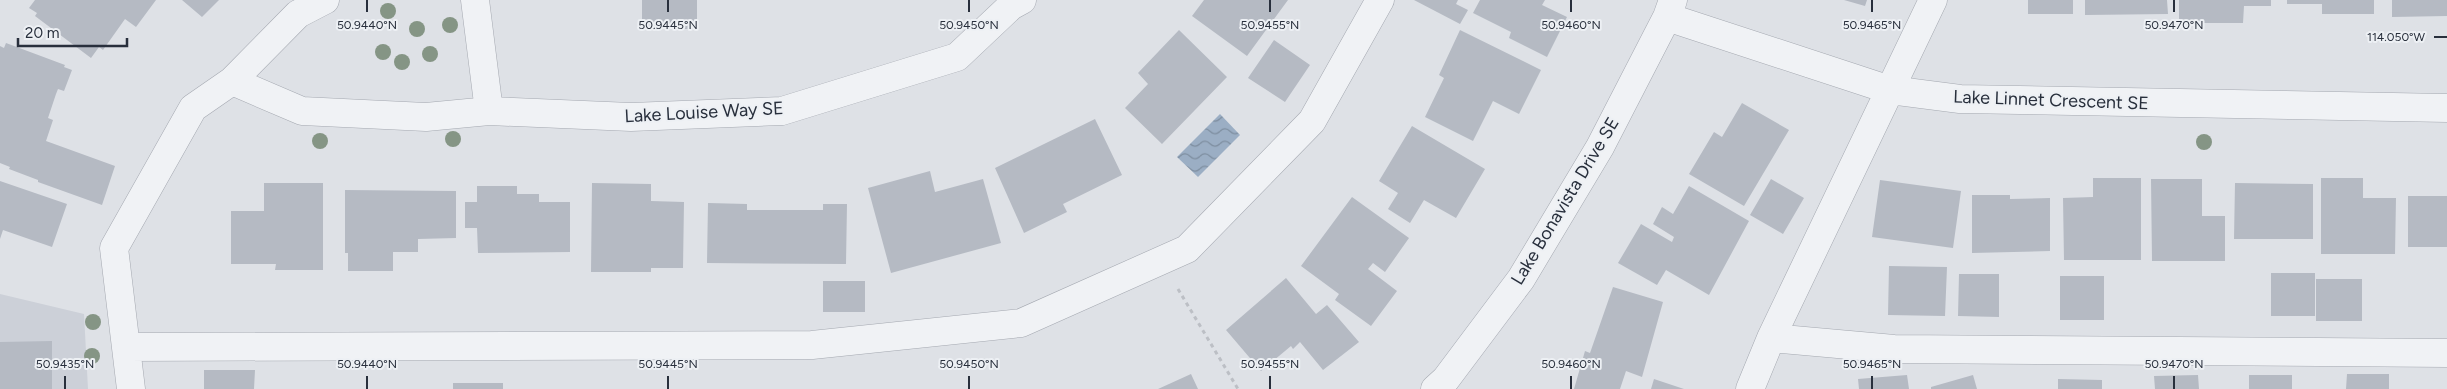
<svg xmlns="http://www.w3.org/2000/svg" width="2447" height="389" viewBox="0 0 2447 389" font-family="Figtree,sans-serif">
	<defs>
		<pattern id="water-waves" width="16" height="10" patternUnits="userSpaceOnUse" patternTransform="scale(1.25)"><rect width="16" height="10" fill="#9baec4"/><path d="M0 5q4-4 8 0t8 0" fill="none" stroke="#7e8ea0"/></pattern>
	</defs>
	<rect width="100%" height="100%" fill="#dee1e6"/>
	<!-- built -->
	<path fill="#ccd0d8" d="M 0,294 L 84,314 L 88,389 L 0,389 Z"/>
	<!-- water -->
	<path fill="url(#water-waves)" d="M 1220,114 L 1240,135 L 1198,177 L 1177,157 Z"/>
	<!-- building -->
	<path fill="#b5bac3" d="M 35,0 L 156,0 L 136,27 L 125,19 L 103,50 L 99,47 L 91,58 L 35,16 L 37,13 L 29,8 Z
		M 182,0 L 219,0 L 202,17 Z
		M 642,0 L 697,0 L 697,29 L 642,29 Z
		M 1204,0 L 1288,0 L 1247,56 L 1192,16 Z
		M 1414,0 L 1458,0 L 1456,4 L 1468,10 L 1460,24 Z
		M 1480,0 L 1545,0 L 1542,5 L 1567,17 L 1547,57 L 1509,38 L 1511,32 L 1473,13 Z
		M 1844,0 L 1867,0 L 1865,6 Z
		M 2028,0 L 2073,0 L 2073,14 L 2028,14 Z
		M 2085,0 L 2167,0 L 2168,14 L 2085,15 Z
		M 2179,0 L 2271,0 L 2271,6 L 2244,6 L 2243,23 L 2179,23 Z
		M 2287,0 L 2374,0 L 2374,14 L 2322,14 L 2322,4 L 2287,4 Z
		M 2392,0 L 2447,0 L 2447,16 L 2392,17 Z
		M 1179,30 L 1227,77 L 1162,144 L 1125,108 L 1148,84 L 1138,73 Z
		M 1460,30 L 1541,70 L 1519,114 L 1493,101 L 1473,141 L 1425,117 L 1444,78 L 1439,75 Z
		M 1274,40 L 1310,65 L 1285,102 L 1248,78 Z
		M 6,43 L 65,65 L 64,67 L 72,70 L 64,91 L 58,89 L 56,94 L 48,118 L 53,120 L 46,141 L 115,166 L 102,205 L 38,182 L 38,180 L 9,169 L 10,167 L 0,163 L 0,46 L 4,48 Z
		M 1742,103 L 1789,130 L 1744,206 L 1689,174 L 1714,132 L 1722,137 Z
		M 1095,119 L 1122,175 L 1063,204 L 1067,212 L 1024,233 L 995,168 Z
		M 1412,126 L 1485,169 L 1456,218 L 1424,200 L 1410,223 L 1388,209 L 1398,193 L 1379,181 Z
		M 930,171 L 935,192 L 983,179 L 1001,243 L 891,273 L 868,188 Z
		M 2093,178 L 2141,178 L 2141,260 L 2064,260 L 2063,198 L 2093,197 Z
		M 2321,178 L 2363,178 L 2363,198 L 2396,198 L 2395,254 L 2321,254 Z
		M 1771,179 L 1804,198 L 1783,234 L 1750,215 Z
		M 2151,179 L 2202,179 L 2202,216 L 2225,216 L 2225,261 L 2152,261 Z
		M 1880,180 L 1961,191 L 1953,248 L 1872,237 Z
		M 0,181 L 67,204 L 52,247 L 3,230 L 0,239 Z
		M 264,183 L 323,183 L 323,270 L 275,270 L 276,264 L 231,264 L 231,211 L 264,211 Z
		M 592,183 L 651,184 L 651,201 L 684,202 L 683,268 L 651,268 L 651,272 L 591,272 Z
		M 2235,183 L 2313,184 L 2313,239 L 2234,239 Z
		M 477,186 L 517,186 L 517,194 L 539,194 L 539,202 L 570,202 L 570,252 L 478,253 L 477,228 L 465,228 L 465,202 L 477,202 Z
		M 1689,186 L 1749,221 L 1709,295 L 1666,270 L 1657,285 L 1618,263 L 1641,224 L 1672,242 L 1674,237 L 1653,224 L 1662,207 L 1673,214 Z
		M 345,190 L 456,191 L 456,238 L 418,239 L 418,252 L 393,252 L 393,271 L 348,271 L 348,253 L 345,253 Z
		M 1972,195 L 2010,195 L 2010,199 L 2050,198 L 2050,251 L 1972,253 Z
		M 2408,196 L 2447,196 L 2447,247 L 2408,247 Z
		M 1352,197 L 1409,238 L 1385,272 L 1373,263 L 1368,269 L 1397,291 L 1371,326 L 1335,300 L 1339,294 L 1301,266 Z
		M 708,203 L 747,204 L 747,210 L 823,210 L 823,204 L 847,204 L 846,264 L 707,263 Z
		M 1889,266 L 1947,267 L 1945,316 L 1888,315 Z
		M 2271,273 L 2315,273 L 2315,316 L 2271,316 Z
		M 1959,274 L 1999,274 L 1999,317 L 1958,316 Z
		M 2060,276 L 2104,276 L 2104,320 L 2060,320 Z
		M 1286,278 L 1316,314 L 1327,305 L 1359,342 L 1323,370 L 1300,342 L 1293,349 L 1291,346 L 1261,371 L 1226,330 Z
		M 2316,279 L 2362,279 L 2362,321 L 2316,321 Z
		M 823,281 L 865,281 L 865,312 L 823,312 Z
		M 1613,287 L 1663,302 L 1642,377 L 1626,371 L 1620,389 L 1574,389 L 1585,351 L 1590,353 Z
		M 52,341 L 52,389 L 0,389 L 0,342 Z
		M 204,370 L 255,370 L 254,389 L 204,389 Z
		M 1191,374 L 1198,389 L 1158,389 Z
		M 2347,374 L 2389,374 L 2389,389 L 2346,389 Z
		M 1907,375 L 1909,389 L 1859,389 L 1858,379 Z
		M 1973,375 L 1977,389 L 1931,389 L 1931,387 Z
		M 2198,375 L 2199,389 L 2155,389 L 2154,376 Z
		M 2249,375 L 2292,375 L 2292,389 L 2249,389 Z
		M 1654,379 L 1684,389 L 1651,389 Z
		M 2058,379 L 2102,380 L 2102,389 L 2058,389 Z
		M 453,383 L 503,383 L 503,389 L 453,389 Z"/>
	<g fill="none" stroke-linecap="round" stroke-linejoin="round">
		<defs>
			<path id="minor" d="M 475,0 L 489,111
				M 1667,17 L 1890,90 L 1960,99 L 2447,108
				M 232,81 L 298,14 L 325,0
				M 1771,338 L 1894,349 L 2447,353
				M 126,347 L 812,345 L 1021,323 L 1187,249 L 1312,121 L 1380,0
				M 131,389 L 114,248 L 193,108 L 232,81 L 302,111 L 426,117 L 489,111 L 631,117 L 782,111 L 957,57 L 1011,6 L 1022,0
				M 1435,389 L 1446,379 L 1521,279 L 1600,147 L 1667,17 L 1673,0
				M 1750,389 L 1771,338 L 1933,0"/>
		</defs>
		<!-- minor casing -->
		<use href="#minor" stroke="#a4a8b0" stroke-width="29"/>
		<!-- path -->
		<path stroke="#bcbfc5" stroke-width="3" stroke-dasharray="4 4" stroke-linecap="butt" d="M 1178,289 L 1238,389"/>
		<!-- minor -->
		<use href="#minor" stroke="#f0f2f5" stroke-width="28"/>
	</g>
	<!-- trees -->
	<g fill="#859585">
		<circle cx="388" cy="11" r="8"/>
		<circle cx="450" cy="25" r="8"/>
		<circle cx="417" cy="29" r="8"/>
		<circle cx="383" cy="52" r="8"/>
		<circle cx="430" cy="54" r="8"/>
		<circle cx="402" cy="62" r="8"/>
		<circle cx="453" cy="139" r="8"/>
		<circle cx="320" cy="141" r="8"/>
		<circle cx="2204" cy="142" r="8"/>
		<circle cx="93" cy="322" r="8"/>
		<circle cx="92" cy="356" r="8"/>
	</g>
	<!-- ticks -->
	<path fill="none" stroke="#282f3c" stroke-width="2" d="M 367,0 L 367,12M 668,0 L 668,12M 969,0 L 969,12M 1270,0 L 1270,12M 1571,0 L 1571,12M 1872,0 L 1872,12M 2174,0 L 2174,12M 2434,37 L 2447,37M 65,376 L 65,389M 367,376 L 367,389M 668,376 L 668,389M 969,376 L 969,389M 1270,376 L 1270,389M 1571,376 L 1571,389M 1872,376 L 1872,389M 2174,376 L 2174,389"/>
	<g text-anchor="middle" stroke-width="4" stroke-linejoin="round" paint-order="stroke">
		<!-- street labels -->
		<g font-size="18" fill="#282f3c" stroke="#edf0f4">
			<text transform="translate(2051 100) rotate(2)" y="6">Lake Linnet Crescent SE</text>
			<text transform="translate(704 112) rotate(-3)" y="6">Lake Louise Way SE</text>
			<text transform="translate(1565 201) rotate(-59)" y="6">Lake Bonavista Drive SE</text>
		</g>
	</g>
	<g font-size="12" text-anchor="middle" fill="#282f3c" stroke="#edf0f4" stroke-width="4" stroke-linejoin="round" paint-order="stroke">
		<text x="367" y="29">50.9440°N</text>
		<text x="668" y="29">50.9445°N</text>
		<text x="969" y="29">50.9450°N</text>
		<text x="1270" y="29">50.9455°N</text>
		<text x="1571" y="29">50.9460°N</text>
		<text x="1872" y="29">50.9465°N</text>
		<text x="2174" y="29">50.9470°N</text>
		<text x="2396" y="41">114.050°W</text>
		<text x="65" y="368">50.9435°N</text>
		<text x="367" y="368">50.9440°N</text>
		<text x="668" y="368">50.9445°N</text>
		<text x="969" y="368">50.9450°N</text>
		<text x="1270" y="368">50.9455°N</text>
		<text x="1571" y="368">50.9460°N</text>
		<text x="1872" y="368">50.9465°N</text>
		<text x="2174" y="368">50.9470°N</text>
	</g>
	<!-- scale -->
	<path d="M18 38v8h109v-8" fill="none" stroke="#282f3c" stroke-width="2.5"/>
	<text x="25" y="38" font-size="15" fill="#282f3c" stroke="#edf0f4" stroke-width="4" paint-order="stroke">20 m</text>
</svg>
